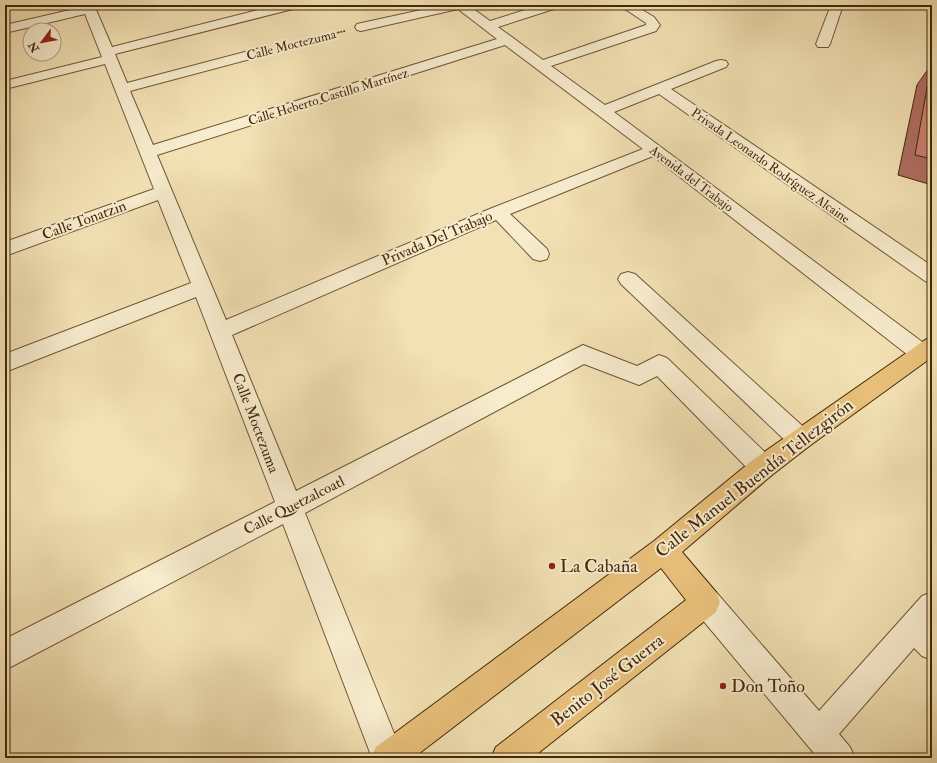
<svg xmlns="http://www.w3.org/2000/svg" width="937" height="763" viewBox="0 0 937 763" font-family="'IM FELL Double Pica',serif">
	<rect width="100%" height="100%" fill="#f2e1b4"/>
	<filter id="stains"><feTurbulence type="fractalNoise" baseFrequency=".005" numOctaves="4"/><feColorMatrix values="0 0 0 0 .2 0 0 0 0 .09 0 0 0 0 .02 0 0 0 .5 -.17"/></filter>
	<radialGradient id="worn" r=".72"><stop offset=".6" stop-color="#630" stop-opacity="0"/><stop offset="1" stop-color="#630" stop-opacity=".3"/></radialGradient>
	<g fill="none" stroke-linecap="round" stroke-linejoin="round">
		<defs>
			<path id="minor" d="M 82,5 L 94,5 L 112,47 L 278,5 L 299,5 L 297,8 L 115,54 L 127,83 L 264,47 L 269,48 L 271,51 L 269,54 L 130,91 L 153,145 L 497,39 L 458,9 L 361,31 L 357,30 L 355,27 L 357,24 L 444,5 L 468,5 L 490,21 L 541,5 L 559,5 L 557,8 L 498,27 L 543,60 L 646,25 L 646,23 L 619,5 L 634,5 L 654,17 L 660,25 L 656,31 L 551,66 L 605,105 L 716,61 L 721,60 L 726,61 L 728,64 L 726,67 L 671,89 L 932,266 L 932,283 L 925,281 L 659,94 L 614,112 L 929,347 L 932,353 L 929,359 L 921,362 L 913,359 L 653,156 L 510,214 L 547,249 L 549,254 L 547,259 L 540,261 L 533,259 L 496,220 L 232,335 L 296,491 L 583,345 L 637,366 L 659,355 L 667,358 L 772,459 L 775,467 L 772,475 L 763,478 L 754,475 L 657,376 L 639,385 L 584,364 L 305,513 L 404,758 L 372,758 L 283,524 L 5,670 L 5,639 L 275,502 L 196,297 L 5,372 L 5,354 L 191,283 L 158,200 L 5,256 L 5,242 L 154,189 L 105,64 L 5,89 L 5,81 L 102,57 L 85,14 L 5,33 L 5,25 L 83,7 ZM 505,45 L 643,149 L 492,208 L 226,320 L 157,155 Z
				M 831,5 L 843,5 L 830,44 L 828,47 L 818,47 L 816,44 Z
				M 628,272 L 635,274 L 808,431 L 812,439 L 808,447 L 800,450 L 792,447 L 621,284 L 618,279 L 621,274 Z
				M 706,588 L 716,592 L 819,711 L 922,596 L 932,592 L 932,660 L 922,656 L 914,648 L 839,734 L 850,747 L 855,758 L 818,758 L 696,612 L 692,602 L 696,592 Z"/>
			<path id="major" d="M 932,337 L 932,357 L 808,447 L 772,475 L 682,552 L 716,592 L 720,602 L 716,612 L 532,758 L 491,758 L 496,747 L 686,600 L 661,568 L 413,758 L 371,758 L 376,747 L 654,541 L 754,459 L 925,340 Z"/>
		</defs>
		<!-- minor casing -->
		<use href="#minor" stroke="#705635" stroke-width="2"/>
		<!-- major casing -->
		<use href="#major" stroke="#44280b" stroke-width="2"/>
		<!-- path -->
		<path stroke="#44280b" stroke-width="1.5" stroke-dasharray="2 1" stroke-linecap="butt" d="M 282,46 L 345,31"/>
		<!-- minor -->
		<use href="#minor" fill="#f7ecce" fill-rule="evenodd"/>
		<!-- major -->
		<use href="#major" fill="#e9c07a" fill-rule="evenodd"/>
	</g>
	<!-- wall -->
	<path fill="#af6e62" stroke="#44280b" d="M 931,65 L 932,65 L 932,185 L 898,175 L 917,85 Z"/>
	<!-- building -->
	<path fill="#cb8072" stroke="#44280b" d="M 931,65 L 932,65 L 932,159 L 915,155 Z"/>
	<!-- markers -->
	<g fill="#8f2418" stroke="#f7ecce" stroke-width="1.5">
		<circle cx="552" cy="566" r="4"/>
		<circle cx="723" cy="686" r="4"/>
	</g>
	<g text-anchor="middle" stroke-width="4" stroke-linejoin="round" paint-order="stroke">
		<!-- far-street labels -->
		<g font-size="13" fill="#44280b" stroke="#f7ecce">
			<text transform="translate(291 44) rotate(-14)" y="5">Calle Moctezuma</text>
			<text transform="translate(328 96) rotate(-17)" y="5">Calle Heberto Castillo Martínez</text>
			<text transform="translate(771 165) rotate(35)" y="5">Privada Leonardo Rodríguez Alcaine</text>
			<text transform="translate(692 178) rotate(37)" y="5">Avenida del Trabajo</text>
		</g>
		<!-- street labels -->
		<g font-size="15" fill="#44280b" stroke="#f7ecce">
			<text transform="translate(84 220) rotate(-20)" y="5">Calle Tonatzin</text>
			<text transform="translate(437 238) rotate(-23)" y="5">Privada Del Trabajo</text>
			<text transform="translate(256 423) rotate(69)" y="5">Calle Moctezuma</text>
			<text transform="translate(294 505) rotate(-27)" y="5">Calle Quetzalcoatl</text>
		</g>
		<!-- near-street labels -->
		<g font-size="18" fill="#44280b" stroke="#f7ecce">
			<text transform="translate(754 478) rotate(-38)" y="6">Calle Manuel Buendía Tellezgirón</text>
			<text transform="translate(607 680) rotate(-38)" y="6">Benito José Guerra</text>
		</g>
		<!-- near-poi labels -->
		<g font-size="18" fill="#44280b" stroke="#f7ecce" text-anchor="start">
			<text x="560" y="572">La Cabaña</text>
			<text x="731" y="692">Don Toño</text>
		</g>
	</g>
	<!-- margin -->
	<rect width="937" height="763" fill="none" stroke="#f2e1b4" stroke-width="20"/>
	<rect x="6" y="6" width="925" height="751" fill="none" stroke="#44280b" stroke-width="2"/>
	<rect x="10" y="10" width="917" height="743" fill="none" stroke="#44280b"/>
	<!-- north arrow -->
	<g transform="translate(42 42) rotate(238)"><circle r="19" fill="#f7ecce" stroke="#af9e80"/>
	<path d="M0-3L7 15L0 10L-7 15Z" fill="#8f2418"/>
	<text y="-6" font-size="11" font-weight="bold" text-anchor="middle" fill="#44280b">N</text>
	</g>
	<rect width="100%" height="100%" filter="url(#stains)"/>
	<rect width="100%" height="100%" fill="url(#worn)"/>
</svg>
